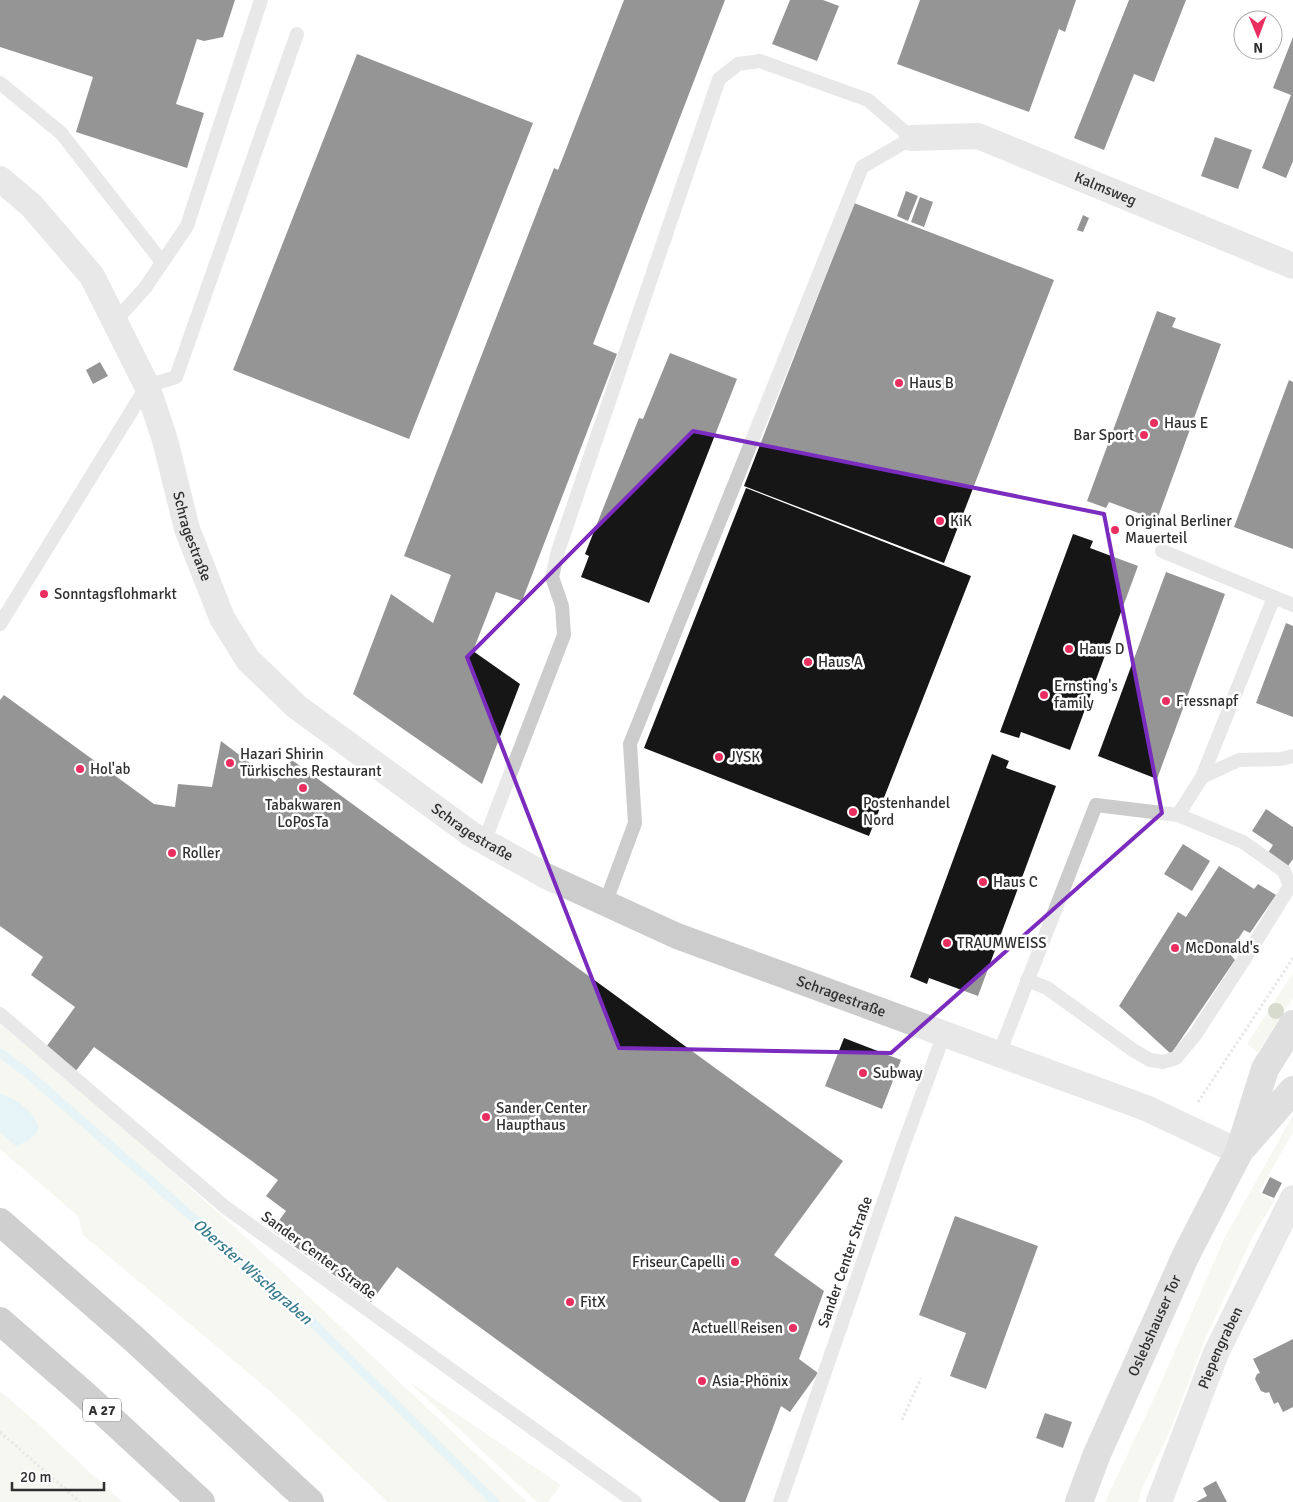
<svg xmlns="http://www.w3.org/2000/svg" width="1293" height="1502" viewBox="0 0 1293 1502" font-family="Signika,sans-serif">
	<rect width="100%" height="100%" fill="#fff"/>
	<!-- green -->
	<path fill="#e9eddd" d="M 1293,973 L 1293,998 L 1258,1052 L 1247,1044 Z
		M 0,1024 L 100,1107 L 240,1232 L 527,1502 L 388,1502 L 270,1391 L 83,1235 L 78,1216 L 0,1149 Z
		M 1293,1115 L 1293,1132 L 1259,1192 L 1274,1201 L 1253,1236 L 1206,1337 L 1168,1435 L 1142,1488 L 1138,1502 L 1105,1502 L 1157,1392 L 1225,1237 Z
		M 408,1381 L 561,1485 L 548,1502 L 537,1502 Z
		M 0,1391 L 37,1423 L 122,1502 L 0,1502 Z"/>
	<!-- water -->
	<path fill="#c9e6ed" d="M 0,1094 C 17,1099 36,1112 39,1130 L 28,1141 L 16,1146 L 0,1132 Z"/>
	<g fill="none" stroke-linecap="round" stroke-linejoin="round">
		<!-- stream -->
		<path stroke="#c9e6ed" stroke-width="9" d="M 0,1053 L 26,1072 L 309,1319 L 495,1502"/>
	</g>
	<!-- building -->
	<path fill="#161616" d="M 0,0 L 235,0 L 223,37 L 204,41 L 197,39 L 176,104 L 204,113 L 187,168 L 76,132 L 93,77 L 0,47 Z
		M 624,0 L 725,0 L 593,344 L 617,354 L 522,601 L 496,592 L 473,651 L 520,684 L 482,784 L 353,694 L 391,594 L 433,623 L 451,575 L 404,556 L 554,168 L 558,170 Z
		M 790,0 L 823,0 L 839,6 L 817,61 L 772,44 Z
		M 920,0 L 1076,0 L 1065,32 L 1059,29 L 1029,112 L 897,64 Z
		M 1129,0 L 1186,0 L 1154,82 L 1134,74 L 1104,150 L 1074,138 Z
		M 1293,37 L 1293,161 L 1286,178 L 1262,168 L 1291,95 L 1273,88 Z
		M 357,54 L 533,123 L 409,439 L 233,370 Z
		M 1215,137 L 1252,150 L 1238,189 L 1201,176 Z
		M 906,191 L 918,196 L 908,221 L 897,216 Z
		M 920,197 L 933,202 L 924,227 L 911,222 Z
		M 854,203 L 1054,280 L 944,563 L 744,486 Z
		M 1083,215 L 1089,218 L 1083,232 L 1077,230 Z
		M 1157,311 L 1176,318 L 1172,327 L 1221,344 L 1157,520 L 1109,502 L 1106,508 L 1087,501 Z
		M 670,353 L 737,379 L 649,603 L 581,577 L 589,556 L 585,554 L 639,418 L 643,419 Z
		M 100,362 L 108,376 L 93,384 L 86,370 Z
		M 1289,380 L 1293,382 L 1293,549 L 1234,527 Z
		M 746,488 L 971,576 L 869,836 L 644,748 Z
		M 1073,534 L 1093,541 L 1090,548 L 1138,566 L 1070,750 L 1021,732 L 1019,738 L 1000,732 Z
		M 1166,572 L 1225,594 L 1157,779 L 1098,756 Z
		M 1286,623 L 1293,626 L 1293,717 L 1256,703 Z
		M 4,695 L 154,804 L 175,807 L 178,784 L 212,787 L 221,741 L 275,782 L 292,760 L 843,1161 L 774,1255 L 824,1291 L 799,1359 L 818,1373 L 790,1412 L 781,1406 L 745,1502 L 720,1502 L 397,1267 L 371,1302 L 272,1230 L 286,1211 L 266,1196 L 278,1180 L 94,1047 L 75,1072 L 44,1050 L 75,1007 L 31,975 L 43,957 L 0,926 L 0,700 Z
		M 992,754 L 1009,761 L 1006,768 L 1056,786 L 978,996 L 929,978 L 927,984 L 910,977 Z
		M 1266,809 L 1293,827 L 1293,859 L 1288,866 L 1268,853 L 1273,845 L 1252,831 Z
		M 1183,844 L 1210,861 L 1192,891 L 1164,874 Z
		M 1219,866 L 1254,889 L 1258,884 L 1276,895 L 1250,933 L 1244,930 L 1229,953 L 1235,960 L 1171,1054 L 1119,1006 L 1178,912 L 1186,917 Z
		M 844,1038 L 901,1060 L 882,1109 L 825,1086 Z
		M 1270,1177 L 1282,1183 L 1274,1198 L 1262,1193 Z
		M 955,1216 L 1038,1246 L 986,1389 L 950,1376 L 966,1333 L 919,1315 Z
		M 1293,1339 L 1293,1407 L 1283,1412 L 1278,1402 L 1274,1404 L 1269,1392 L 1266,1393 L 1261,1391 L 1255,1379 L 1257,1374 L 1260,1373 L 1253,1359 Z
		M 1045,1413 L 1072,1422 L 1063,1448 L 1036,1438 Z
		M 1216,1481 L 1227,1502 L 1196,1502 L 1207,1496 L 1203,1488 Z"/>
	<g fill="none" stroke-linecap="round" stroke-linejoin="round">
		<!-- path -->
		<path stroke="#ccc" stroke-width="3" stroke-dasharray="2.5 2.5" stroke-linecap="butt" d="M 1198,1102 L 1293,958
			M 902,1420 L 921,1378
			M 0,1432 L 80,1502"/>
		<!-- service -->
		<path stroke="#ccc" stroke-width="14" d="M 0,83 L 61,133 L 162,262
			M 115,321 L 145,288 L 187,226 L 261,0
			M 1162,551 L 1293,605
			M 0,624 L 147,386 L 176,377 L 297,34
			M 1202,777 L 1274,597
			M 1178,815 L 1202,777 L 1239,760 L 1280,759 L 1293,756
			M 484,842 L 564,635 L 562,606 L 552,577 L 558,551 L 719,79 L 738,64 L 760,61 L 868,100 L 912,138 L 862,167 L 630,744 L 635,823 L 605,904
			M 0,1014 L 225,1207 L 635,1502
			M 999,1054 L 1096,805 L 1178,815 L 1243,842 L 1284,871 L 1290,886 L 1253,946 L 1195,1035 L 1176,1058 L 1163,1062 L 1150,1060 L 1133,1050 L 1047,988 L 1027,980
			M 780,1502 L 902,1149 L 944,1034"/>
		<!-- minor -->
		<g stroke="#ccc" stroke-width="26">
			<path id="s1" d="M 912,138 L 978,136 L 1293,266"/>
			<path id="s2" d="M 0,179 L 31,205 L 92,276 L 147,386 L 165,440 L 187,529 L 222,618 L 248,660 L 297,707 L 471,834 L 546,876 L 677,936 L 1146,1108 L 1239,1152"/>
			<path id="s3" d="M 1159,1502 L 1216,1353 L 1293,1198"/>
		</g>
		<!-- secondary -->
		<g stroke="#b9b9b9" stroke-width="28">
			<path d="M 1245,1145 L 1293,1090"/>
			<path id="s4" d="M 1079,1502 L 1097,1454 L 1186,1255 L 1239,1152 L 1265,1069 L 1293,1024"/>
		</g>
		<!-- motorway -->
		<path stroke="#969696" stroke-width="28" d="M 0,1222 L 134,1339 L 310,1502
			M 0,1321 L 85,1395 L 201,1502"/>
	</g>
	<!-- trees -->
	<circle fill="#a5af93" cx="1276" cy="1011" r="8"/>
	<!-- marked area -->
	<path d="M0 0H1293V1502H0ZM 693,431 L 1104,514 L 1162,813 L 891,1053 L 619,1048 L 467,657 Z" fill="#fff" fill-opacity=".55" fill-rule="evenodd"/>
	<path fill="none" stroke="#7b2cbf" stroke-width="4" stroke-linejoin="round" d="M 693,431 L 1104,514 L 1162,813 L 891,1053 L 619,1048 L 467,657 Z"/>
	<!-- markers -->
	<g fill="#ea2e5f" stroke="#fff" stroke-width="2">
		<circle cx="899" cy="383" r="5"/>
		<circle cx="1154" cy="423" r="5"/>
		<circle cx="1144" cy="435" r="5"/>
		<circle cx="940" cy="521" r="5"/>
		<circle cx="1115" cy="530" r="5"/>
		<circle cx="44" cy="594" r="5"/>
		<circle cx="1069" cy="649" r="5"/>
		<circle cx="808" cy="662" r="5"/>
		<circle cx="1044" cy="695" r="5"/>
		<circle cx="1166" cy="701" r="5"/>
		<circle cx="719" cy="757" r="5"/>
		<circle cx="230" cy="763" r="5"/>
		<circle cx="80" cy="769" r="5"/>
		<circle cx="303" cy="788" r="5"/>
		<circle cx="853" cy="812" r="5"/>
		<circle cx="172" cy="853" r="5"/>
		<circle cx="983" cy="882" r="5"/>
		<circle cx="947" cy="943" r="5"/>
		<circle cx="1175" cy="948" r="5"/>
		<circle cx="863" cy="1073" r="5"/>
		<circle cx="486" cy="1117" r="5"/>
		<circle cx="735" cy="1262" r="5"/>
		<circle cx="570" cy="1302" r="5"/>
		<circle cx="793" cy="1328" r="5"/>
		<circle cx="702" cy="1381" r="5"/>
	</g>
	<g text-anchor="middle" stroke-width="5" stroke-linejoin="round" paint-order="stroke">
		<!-- shield labels -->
		<rect fill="#fff" stroke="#6d6d6d" stroke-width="1" x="83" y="1398.5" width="38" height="23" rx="4"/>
		<g font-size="14" font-weight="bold" fill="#2f2f2f">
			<text x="102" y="1415">A 27</text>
		</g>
		<!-- street labels -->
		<g font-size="15" fill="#2f2f2f" stroke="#fff">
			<text dy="5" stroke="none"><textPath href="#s1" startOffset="204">Kalmsweg</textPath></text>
			<text dy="5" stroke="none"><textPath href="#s2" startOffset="414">Schragestraße</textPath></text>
			<text dy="5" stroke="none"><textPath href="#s2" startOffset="834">Schragestraße</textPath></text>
			<text dy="5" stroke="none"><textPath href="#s2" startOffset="1239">Schragestraße</textPath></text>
			<text transform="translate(319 1255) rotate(36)" y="5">Sander Center Straße</text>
			<text transform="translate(845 1262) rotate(-71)" y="5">Sander Center Straße</text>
			<text dy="5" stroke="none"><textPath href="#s4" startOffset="192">Oslebshauser Tor</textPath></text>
			<text dy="5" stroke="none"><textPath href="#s3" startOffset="166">Piepengraben</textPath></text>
		</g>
		<!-- poi labels -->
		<g font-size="15" fill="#2f2f2f" stroke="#fff" text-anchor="start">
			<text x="909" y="388">Haus B</text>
			<text x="1164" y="428">Haus E</text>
			<text x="1134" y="440" text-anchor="end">Bar Sport</text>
			<text x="950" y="526">KiK</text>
			<text x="1125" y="526">Original Berliner<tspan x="1125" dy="17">Mauerteil</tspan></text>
			<text x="54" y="599">Sonntagsflohmarkt</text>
			<text x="1079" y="654">Haus D</text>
			<text x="818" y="667">Haus A</text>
			<text x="1054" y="691">Ernsting's<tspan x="1054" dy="17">family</tspan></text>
			<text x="1176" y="706">Fressnapf</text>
			<text x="240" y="759">Hazari Shirin<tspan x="240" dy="17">Türkisches Restaurant</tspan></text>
			<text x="729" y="762">JYSK</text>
			<text x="90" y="774">Hol'ab</text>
			<text x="863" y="808">Postenhandel<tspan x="863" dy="17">Nord</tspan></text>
			<text x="303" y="810" text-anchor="middle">Tabakwaren<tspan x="303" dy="17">LoPosTa</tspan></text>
			<text x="182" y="858">Roller</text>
			<text x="993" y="887">Haus C</text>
			<text x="957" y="948">TRAUMWEISS</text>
			<text x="1185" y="953">McDonald's</text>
			<text x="873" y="1078">Subway</text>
			<text x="496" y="1113">Sander Center<tspan x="496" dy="17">Haupthaus</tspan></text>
			<text x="725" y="1267" text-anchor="end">Friseur Capelli</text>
			<text x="580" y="1307">FitX</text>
			<text x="783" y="1333" text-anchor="end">Actuell Reisen</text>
			<text x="712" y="1386">Asia-Phönix</text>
		</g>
		<!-- water labels -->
		<g font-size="16" font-style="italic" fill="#397c8d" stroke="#fff">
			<text transform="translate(253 1271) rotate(41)" y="6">Oberster Wischgraben</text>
		</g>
	</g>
	<!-- north arrow -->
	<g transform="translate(1258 35) rotate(179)"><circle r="24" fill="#ffffff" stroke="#acacac"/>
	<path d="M0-4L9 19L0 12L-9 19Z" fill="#ea2e5f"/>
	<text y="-8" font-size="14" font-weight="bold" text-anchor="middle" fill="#2f2f2f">N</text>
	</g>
	<!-- scale -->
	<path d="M12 1482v8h92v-8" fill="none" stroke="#2f2f2f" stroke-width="2.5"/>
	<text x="20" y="1482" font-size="15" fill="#2f2f2f" stroke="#ffffff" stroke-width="4" paint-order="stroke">20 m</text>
</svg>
